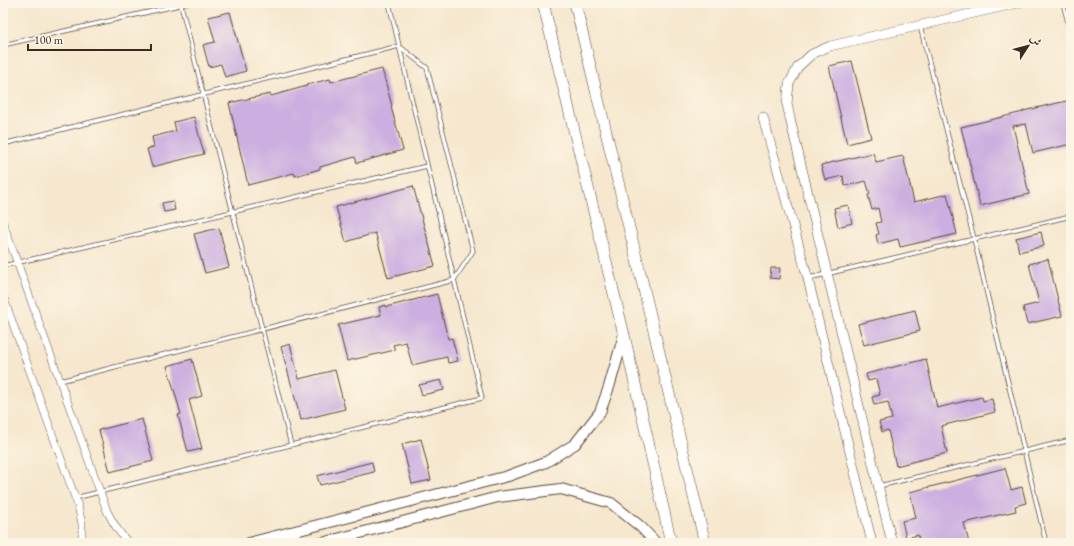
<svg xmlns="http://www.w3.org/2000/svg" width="1074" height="546" viewBox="0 0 1074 546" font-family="'EB Garamond',Amiri,serif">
	<rect width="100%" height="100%" fill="#fcf5e5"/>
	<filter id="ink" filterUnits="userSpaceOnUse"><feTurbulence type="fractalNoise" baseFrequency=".025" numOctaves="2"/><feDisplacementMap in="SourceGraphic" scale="8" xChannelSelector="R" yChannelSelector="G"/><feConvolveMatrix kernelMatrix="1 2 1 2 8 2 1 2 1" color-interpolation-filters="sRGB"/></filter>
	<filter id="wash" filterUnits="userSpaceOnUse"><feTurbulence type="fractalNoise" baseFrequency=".012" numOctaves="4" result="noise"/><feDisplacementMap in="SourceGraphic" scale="16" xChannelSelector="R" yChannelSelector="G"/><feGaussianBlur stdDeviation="0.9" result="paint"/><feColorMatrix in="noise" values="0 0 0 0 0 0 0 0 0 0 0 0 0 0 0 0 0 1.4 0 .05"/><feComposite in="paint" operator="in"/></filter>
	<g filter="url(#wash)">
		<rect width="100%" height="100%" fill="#f6e7ce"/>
		<g id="blocks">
			<!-- building -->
			<path fill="#ccafe0" d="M 230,12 L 246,71 L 225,77 L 221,64 L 209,67 L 203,45 L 215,42 L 208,17 Z
				M 852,61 L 871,138 L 847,144 L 829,66 Z
				M 382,69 L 392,106 L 391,107 L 403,150 L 357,163 L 355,157 L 320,167 L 320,169 L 295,176 L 294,173 L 248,185 L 229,103 L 270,94 L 271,96 L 307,86 L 306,85 L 330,79 L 331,82 Z
				M 1071,100 L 1071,144 L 1033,153 L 1026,124 L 1013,126 L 1029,194 L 980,206 L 961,127 L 1023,112 L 1023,111 Z
				M 194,117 L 204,154 L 152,167 L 147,149 L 154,147 L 152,137 L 176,131 L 174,122 Z
				M 873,153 L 876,162 L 903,156 L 914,202 L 947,194 L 957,234 L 900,247 L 898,239 L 878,244 L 876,235 L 879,234 L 876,223 L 881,222 L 878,208 L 872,210 L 868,195 L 870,194 L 866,181 L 845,186 L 843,176 L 825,180 L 821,165 Z
				M 413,186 L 435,266 L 388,278 L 376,235 L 375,233 L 346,242 L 336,207 Z
				M 173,201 L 175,210 L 164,212 L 162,203 Z
				M 848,205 L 852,223 L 838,227 L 834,208 Z
				M 219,228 L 229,267 L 205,273 L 194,234 Z
				M 1041,232 L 1044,246 L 1019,252 L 1016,238 Z
				M 1048,259 L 1062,316 L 1027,324 L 1023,307 L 1039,303 L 1029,264 Z
				M 771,268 L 780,268 L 779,279 L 770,278 Z
				M 437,294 L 448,339 L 452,338 L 458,361 L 448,363 L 447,357 L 412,365 L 406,342 L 393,345 L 395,350 L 347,361 L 338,325 L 381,315 L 379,307 L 386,305 L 386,307 Z
				M 915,310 L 920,331 L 864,345 L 858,324 Z
				M 290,344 L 299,379 L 335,370 L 345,409 L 301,420 L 281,347 Z
				M 192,359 L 202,396 L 189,400 L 202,449 L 188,452 L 178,415 L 181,414 L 167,366 Z
				M 926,359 L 937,408 L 982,397 L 983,401 L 992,399 L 995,412 L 941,426 L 947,453 L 896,466 L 888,430 L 882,432 L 879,422 L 892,419 L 888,402 L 874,405 L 872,397 L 880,395 L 876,379 L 868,381 L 866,374 Z
				M 441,380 L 444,390 L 422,395 L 419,385 Z
				M 142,419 L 153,461 L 110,472 L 99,430 Z
				M 421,439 L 431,480 L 412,484 L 402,444 Z
				M 372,462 L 374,472 L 320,485 L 317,476 Z
				M 1005,468 L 1011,490 L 1022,487 L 1026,503 L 1015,506 L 1016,511 L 964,523 L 969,543 L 920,543 L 918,535 L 906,538 L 902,521 L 916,518 L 910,492 Z"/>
		</g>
	</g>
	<g filter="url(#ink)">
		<use href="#blocks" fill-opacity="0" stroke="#574638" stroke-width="1"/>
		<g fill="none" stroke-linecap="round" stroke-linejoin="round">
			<defs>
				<path id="service" d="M 1063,3 L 1071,35
					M 181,5 L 291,445
					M 920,26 L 974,239 L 1046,543
					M 3,45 L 188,3
					M 3,144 L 399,46 L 427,68 L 473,251 L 454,280 L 60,381
					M 3,266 L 427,166
					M 809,278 L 1071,216
					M 879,486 L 1071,440
					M 75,498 L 482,398 L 389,3"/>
				<path id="minor" d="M 3,223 L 107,511 C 113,523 119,534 129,543
					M 3,296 L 78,506 L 82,524 L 82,543"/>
				<path id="tertiary" d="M 763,117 L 808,279 L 872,543
					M 892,543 L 791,123 L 787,104 L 789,84 L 798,67 L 812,54 L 830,46 L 1018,3"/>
				<path id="secondary" d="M 290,532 L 293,543
					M 249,543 L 508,476 L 546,462 L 575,444 L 600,412 L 609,387 L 624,335
					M 322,543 L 498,497 L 561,489 L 611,503 L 641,527 L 656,543"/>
				<path id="primary" d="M 543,3 L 624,335 L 671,543
					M 575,3 L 705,543"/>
			</defs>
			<!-- service casing -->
			<use href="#service" stroke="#574638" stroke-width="5"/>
			<!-- minor casing -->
			<use href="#minor" stroke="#574638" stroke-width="8"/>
			<!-- tertiary casing -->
			<use href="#tertiary" stroke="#574638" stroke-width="10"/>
			<!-- secondary casing -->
			<use href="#secondary" stroke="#574638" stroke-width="12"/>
			<!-- primary casing -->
			<use href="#primary" stroke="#574638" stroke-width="12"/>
			<!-- service -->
			<use href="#service" stroke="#fff" stroke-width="3.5"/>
			<!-- minor -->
			<use href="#minor" stroke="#fff" stroke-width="7"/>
			<!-- tertiary -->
			<use href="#tertiary" stroke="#fff" stroke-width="9"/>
			<!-- secondary -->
			<use href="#secondary" stroke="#fff" stroke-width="10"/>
			<!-- primary -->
			<use href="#primary" stroke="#fff" stroke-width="11"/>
		</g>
	</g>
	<!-- margin -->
	<rect width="1074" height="546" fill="none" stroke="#fcf5e5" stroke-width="16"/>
	<!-- north arrow -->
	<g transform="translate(1028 46) rotate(54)" stroke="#fcf5e5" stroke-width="3" paint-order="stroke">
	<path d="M0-3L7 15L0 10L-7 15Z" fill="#3b2a1e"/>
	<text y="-6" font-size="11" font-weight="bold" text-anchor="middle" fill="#3b2a1e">ش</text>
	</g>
	<!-- scale -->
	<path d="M28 44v6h123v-6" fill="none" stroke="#3b2a1e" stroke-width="2"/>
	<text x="34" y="44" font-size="12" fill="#3b2a1e" stroke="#fcf5e5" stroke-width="3" paint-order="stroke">100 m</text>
</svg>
